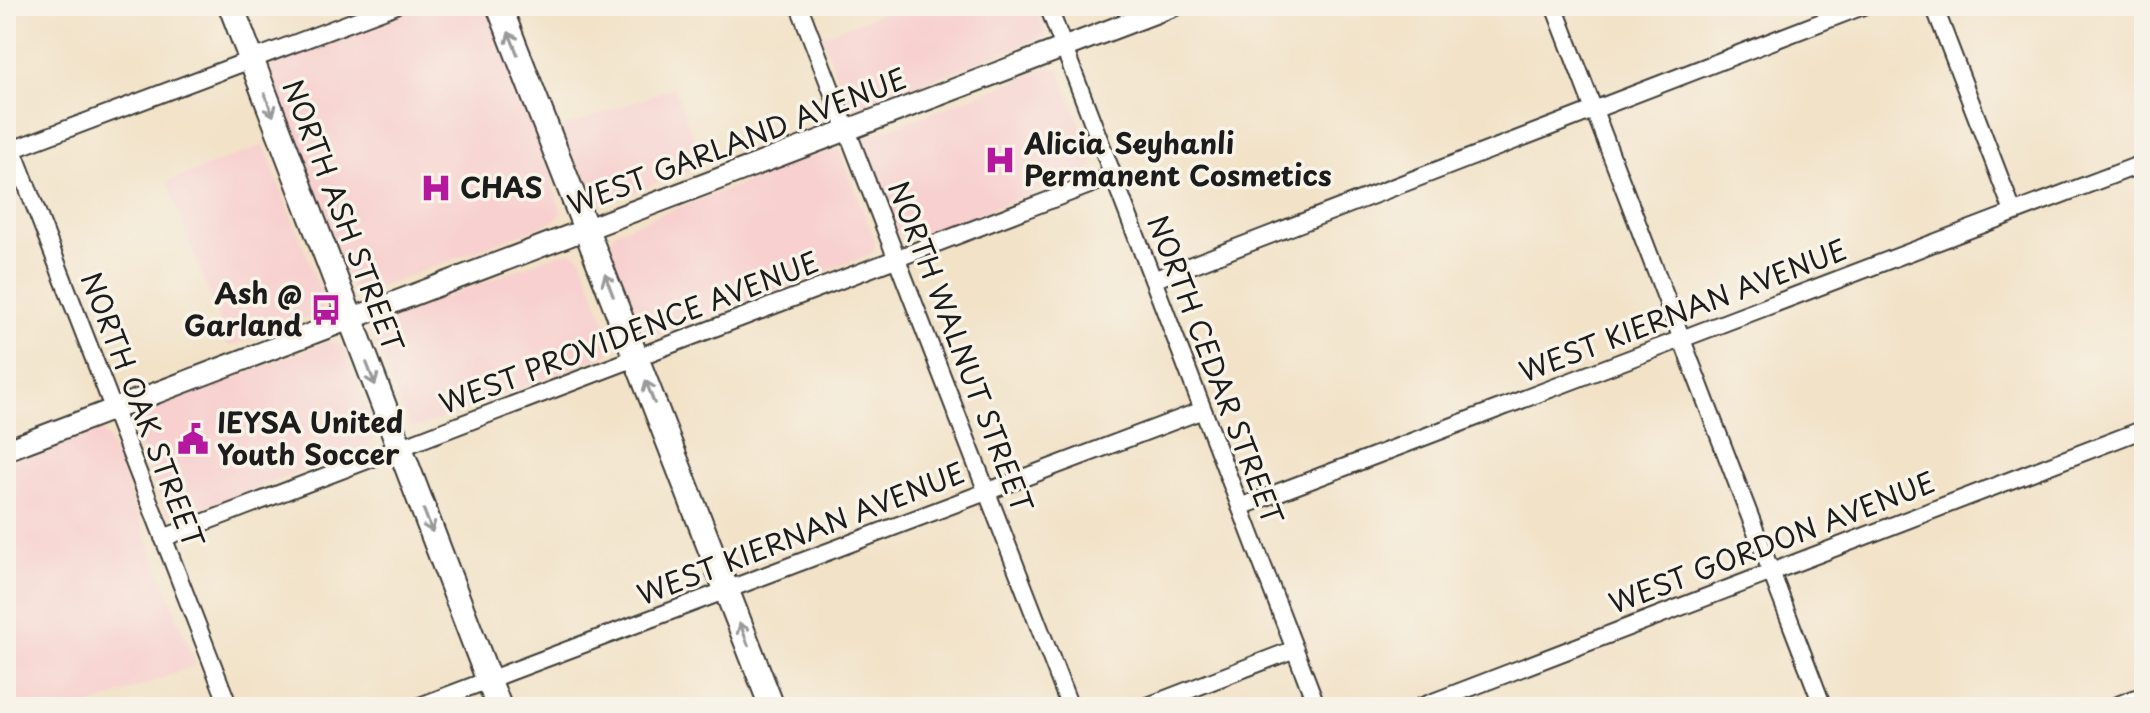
<svg xmlns="http://www.w3.org/2000/svg" width="2150" height="713" viewBox="0 0 2150 713" font-family="'Playpen Sans',sans-serif">
	<rect width="100%" height="100%" fill="#f7f3e8"/>
	<filter id="ink" filterUnits="userSpaceOnUse"><feTurbulence type="fractalNoise" baseFrequency=".0125" numOctaves="2"/><feDisplacementMap in="SourceGraphic" scale="16" xChannelSelector="R" yChannelSelector="G"/><feConvolveMatrix kernelMatrix="1 2 1 2 8 2 1 2 1" color-interpolation-filters="sRGB"/></filter>
	<filter id="wash" filterUnits="userSpaceOnUse"><feTurbulence type="fractalNoise" baseFrequency=".006" numOctaves="4" result="noise"/><feDisplacementMap in="SourceGraphic" scale="32" xChannelSelector="R" yChannelSelector="G"/><feGaussianBlur stdDeviation="1.8" result="paint"/><feColorMatrix in="noise" values="0 0 0 0 0 0 0 0 0 0 0 0 0 0 0 0 0 1.4 0 .05"/><feComposite in="paint" operator="in"/></filter>
	<g filter="url(#wash)">
		<rect width="100%" height="100%" fill="#f2e2c7"/>
		<!-- built -->
		<path fill="#f7d0cf" d="M 422,6 L 489,6 L 538,137 L 561,210 L 560,216 L 550,223 L 366,292 L 358,294 L 352,287 L 271,75 L 271,67 L 277,61 Z
			M 900,6 L 1036,6 L 1046,33 L 1041,38 L 856,108 L 849,107 L 821,36 Z
			M 1051,67 L 1059,69 L 1061,73 L 1093,158 L 1094,164 L 1088,172 L 912,239 L 898,235 L 863,146 L 864,138 Z
			M 674,87 L 704,165 L 606,203 L 598,202 L 588,192 L 560,129 Z
			M 264,145 L 324,300 L 324,305 L 319,313 L 229,347 L 167,182 Z
			M 834,149 L 840,152 L 842,155 L 875,242 L 874,251 L 869,255 L 661,334 L 654,336 L 645,333 L 640,326 L 611,251 L 610,242 L 614,234 L 619,230 Z
			M 571,252 L 578,255 L 582,260 L 612,340 L 612,347 L 608,354 L 419,427 L 412,427 L 408,423 L 372,336 L 369,330 L 372,325 L 561,253 Z
			M 332,342 L 343,347 L 377,433 L 373,444 L 179,517 L 168,515 L 165,511 L 132,425 L 135,415 L 325,343 Z
			M 97,429 L 102,431 L 109,441 L 196,665 L 86,707 L 6,707 L 6,463 Z"/>
	</g>
	<g filter="url(#ink)">
		<g fill="none" stroke-linecap="round" stroke-linejoin="round">
			<defs>
				<path id="minor" d="M 799,6 L 1070,707
					M 1048,6 L 1317,707
					M 1554,6 L 1823,707
					M 1934,6 L 2013,212
					M 6,132 L 229,707
					M 6,152 L 394,6
					M 1153,280 L 1863,6
					M 1240,507 L 2144,163
					M 163,538 L 1113,176
					M 417,707 L 1203,410
					M 1145,707 L 1295,649
					M 1420,707 L 2144,429
					M 2112,707 L 2144,695"/>
				<path id="tertiary" d="M 6,450 L 1173,6"/>
				<path id="primary" d="M 231,6 L 499,707
					M 499,6 L 772,707"/>
			</defs>
			<!-- minor casing -->
			<use href="#minor" stroke="#3c3a36" stroke-width="20"/>
			<!-- tertiary casing -->
			<use href="#tertiary" stroke="#3c3a36" stroke-width="24"/>
			<!-- primary casing -->
			<use href="#primary" stroke="#3c3a36" stroke-width="28"/>
			<!-- minor -->
			<use href="#minor" stroke="#fff" stroke-width="16"/>
			<!-- tertiary -->
			<use href="#tertiary" stroke="#fff" stroke-width="20"/>
			<!-- primary -->
			<use href="#primary" stroke="#fff" stroke-width="24"/>
		</g>
		<!-- one-way arrows -->
		<defs><path id="oneway-shaft" d="M-6 0H5M1.5-3L5.5 0L1.5 3" fill="none" stroke-width="1.6" stroke-linecap="round" stroke-linejoin="round" transform="scale(2)"/></defs>
		<g stroke="#999">
			<use href="#oneway-shaft" transform="translate(513 43) rotate(-112)"/>
			<use href="#oneway-shaft" transform="translate(269 105) rotate(69)"/>
			<use href="#oneway-shaft" transform="translate(609 285) rotate(-111)"/>
			<use href="#oneway-shaft" transform="translate(371 374) rotate(69)"/>
			<use href="#oneway-shaft" transform="translate(650 392) rotate(-111)"/>
			<use href="#oneway-shaft" transform="translate(428 521) rotate(69)"/>
			<use href="#oneway-shaft" transform="translate(744 634) rotate(-111)"/>
		</g>
	</g>
	<!-- icons -->
	<defs>
		<symbol id="hospital-bare" viewBox="-9 -9 18 18"><path d="M-5-5h3v3.5h4V-5h3V5h-3V1.5h-4V5h-3Z" fill="#b5179e" stroke="#f7f3e8" stroke-width="2.5" paint-order="stroke"/></symbol>
		<symbol id="bus-bare" viewBox="-9 -9 18 18"><path d="M-5-6H5V4H4V6H2V4H-2V6H-4V4H-5ZM-3.5-4V0h7V-4ZM-3.5 1.2v1.5H-2V1.2ZM2 1.2v1.5H3.5V1.2Z" fill="#b5179e" stroke="#f7f3e8" stroke-width="2.5" paint-order="stroke"/></symbol>
		<symbol id="civic-bare" viewBox="-9 -9 18 18"><path d="M-.6-6.5H3V-4.5H.6V-3L4-1V1h2V6H-6V1h2V-1L-.6-3ZM-1.2 2.5V6h2.4V2.5Z" fill="#b5179e" stroke="#f7f3e8" stroke-width="2.5" paint-order="stroke"/></symbol>
	</defs>
	<g fill-rule="evenodd">
		<use href="#hospital-bare" x="978" y="138" width="44" height="44"/>
		<use href="#hospital-bare" x="414" y="166" width="44" height="44"/>
		<use href="#bus-bare" x="304" y="288" width="44" height="44"/>
		<use href="#civic-bare" x="171" y="417" width="44" height="44"/>
	</g>
	<g text-anchor="middle" stroke-width="7" stroke-linejoin="round" paint-order="stroke">
		<!-- street labels -->
		<g font-size="28" fill="#1c1c1c" stroke="#f7f3e8">
			<text transform="translate(737 142) rotate(-21)" y="10">WEST GARLAND AVENUE</text>
			<text transform="translate(343 216) rotate(69)" y="10">NORTH ASH STREET</text>
			<text transform="translate(1683 311) rotate(-21)" y="10">WEST KIERNAN AVENUE</text>
			<text transform="translate(629 333) rotate(-21)" y="10">WEST PROVIDENCE AVENUE</text>
			<text transform="translate(960 347) rotate(69)" y="10">NORTH WALNUT STREET</text>
			<text transform="translate(1215 370) rotate(69)" y="10">NORTH CEDAR STREET</text>
			<text transform="translate(142 410) rotate(69)" y="10">NORTH OAK STREET</text>
			<text transform="translate(801 534) rotate(-21)" y="10">WEST KIERNAN AVENUE</text>
			<text transform="translate(1772 543) rotate(-21)" y="10">WEST GORDON AVENUE</text>
		</g>
		<!-- poi labels -->
		<g font-size="28" font-weight="bold" fill="#1c1c1c" stroke="#f7f3e8" text-anchor="start">
			<text x="1024" y="154">Alicia Seyhanli<tspan x="1024" dy="32">Permanent Cosmetics</tspan></text>
			<text x="460" y="198">CHAS</text>
			<text x="302" y="304" text-anchor="end">Ash @<tspan x="302" dy="32">Garland</tspan></text>
			<text x="217" y="433">IEYSA United<tspan x="217" dy="32">Youth Soccer</tspan></text>
		</g>
	</g>
	<!-- margin -->
	<rect width="2150" height="713" fill="none" stroke="#f7f3e8" stroke-width="32"/>
</svg>
